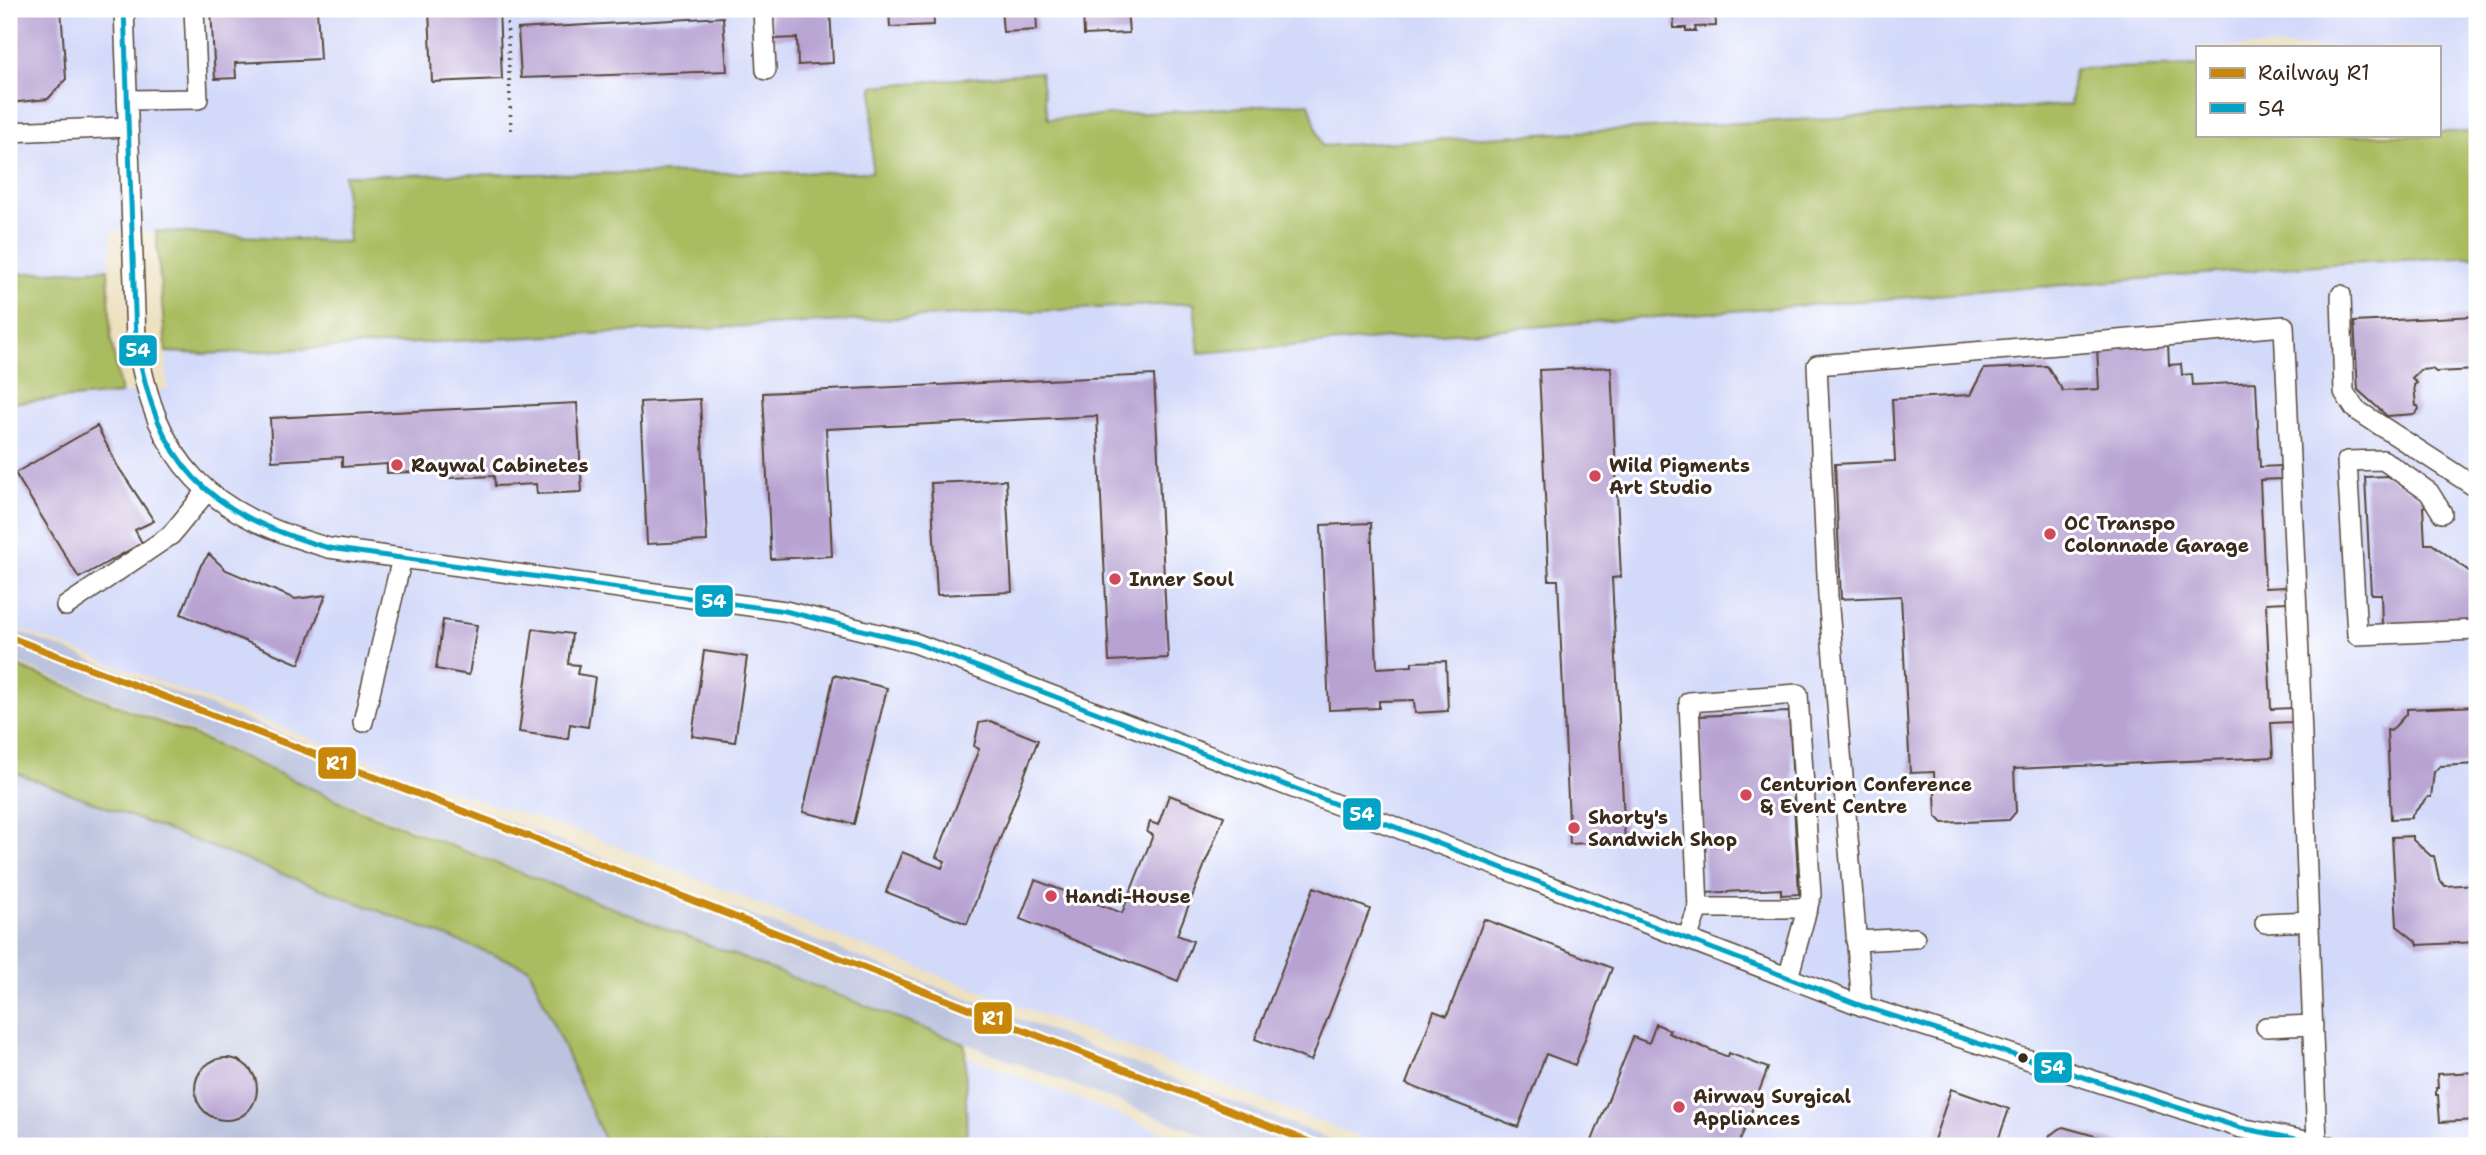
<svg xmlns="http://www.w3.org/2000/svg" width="2486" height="1155" viewBox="0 0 2486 1155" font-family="'Shantell Sans',sans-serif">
	<rect width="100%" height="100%" fill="#fff"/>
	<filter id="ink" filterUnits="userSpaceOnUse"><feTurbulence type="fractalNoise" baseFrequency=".0143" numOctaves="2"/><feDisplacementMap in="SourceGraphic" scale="14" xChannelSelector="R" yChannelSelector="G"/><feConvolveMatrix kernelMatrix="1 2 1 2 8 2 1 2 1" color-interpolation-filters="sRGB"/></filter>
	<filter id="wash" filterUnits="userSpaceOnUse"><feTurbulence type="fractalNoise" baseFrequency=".00686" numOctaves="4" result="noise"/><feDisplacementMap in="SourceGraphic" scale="28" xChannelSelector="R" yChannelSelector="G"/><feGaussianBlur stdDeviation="1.57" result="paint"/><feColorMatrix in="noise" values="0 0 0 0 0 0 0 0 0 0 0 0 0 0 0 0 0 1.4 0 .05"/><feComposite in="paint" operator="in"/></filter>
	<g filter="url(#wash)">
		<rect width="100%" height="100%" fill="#ede1c2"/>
		<!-- built -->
		<path fill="#d2d9f9" d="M 9,9 L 2477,9 L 2477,132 L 2439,132 L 2439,47 L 2197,47 L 2197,66 L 2074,69 L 2071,105 L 1321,146 L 1308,103 L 1048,119 L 1039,72 L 872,172 L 344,175 L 349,242 L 112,230 L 108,269 L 9,274 Z
			M 2477,256 L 2477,1146 L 1383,1146 L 840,937 L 587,834 L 448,790 L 9,625 L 9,403 L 168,389 L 166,352 L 205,354 L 1194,303 L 1200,353 L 2331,264 Z
			M 944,1048 L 1201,1146 L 949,1146 Z"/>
		<!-- industrial -->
		<path fill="#bcc3de" d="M 9,628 L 447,798 L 1348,1146 L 1232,1146 L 623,911 L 321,792 L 198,734 L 9,660 Z
			M 9,768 L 393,905 L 937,1146 L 9,1146 Z"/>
		<!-- green -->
		<path fill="#aabc60" stroke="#72733f" stroke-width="2" d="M 2197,66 L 2197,135 L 2439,135 L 2439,132 L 2477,132 L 2477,256 L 2331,264 L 1199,353 L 1194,303 L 205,354 L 166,352 L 156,231 L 349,242 L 344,175 L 872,172 L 873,86 L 1040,72 L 1048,119 L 1309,103 L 1322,146 L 2070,105 L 2074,69 Z
			M 108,269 L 111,340 L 121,394 L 9,403 L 9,274 Z
			M 9,663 L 203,739 L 361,811 L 965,1044 L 967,1146 L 607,1146 L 529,968 L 9,770 Z"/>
		<g id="blocks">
			<!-- building -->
			<path fill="#b7a2d2" d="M 9,9 L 61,9 L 66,79 L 48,99 L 9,103 Z
				M 211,9 L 317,9 L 320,59 L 235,63 L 236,78 L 215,79 Z
				M 429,9 L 499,9 L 502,79 L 432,82 Z
				M 771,9 L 830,9 L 833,63 L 798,65 L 797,38 L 773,39 Z
				M 889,9 L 933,9 L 934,25 L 890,27 Z
				M 1001,9 L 1036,9 L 1037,30 L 1003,32 Z
				M 1083,9 L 1127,9 L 1129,33 L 1084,35 Z
				M 1673,9 L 1715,9 L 1716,26 L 1695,27 L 1696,31 L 1686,31 L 1686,28 L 1674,28 Z
				M 2002,9 L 2043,9 L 2043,11 L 2002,13 Z
				M 723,17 L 727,71 L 521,78 L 518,29 Z
				M 2477,316 L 2477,370 L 2436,372 L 2432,369 L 2420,370 L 2412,378 L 2417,383 L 2414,385 L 2416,406 L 2418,406 L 2419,409 L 2415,414 L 2387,416 L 2358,390 L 2354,322 Z
				M 2168,343 L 2169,365 L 2181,364 L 2182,375 L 2192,374 L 2193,385 L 2256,382 L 2260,467 L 2280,466 L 2281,479 L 2260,480 L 2265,588 L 2286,587 L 2287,602 L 2266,603 L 2271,709 L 2292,708 L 2292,722 L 2271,723 L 2273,757 L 2014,769 L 2016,812 L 2009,820 L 1943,823 L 1936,816 L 1934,772 L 1910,773 L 1901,596 L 1841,599 L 1835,464 L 1895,461 L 1892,399 L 1970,395 L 1984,369 L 2047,366 L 2063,391 L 2099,389 L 2097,346 Z
				M 1611,367 L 1621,577 L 1612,578 L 1625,841 L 1570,844 L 1558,580 L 1549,580 L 1539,370 Z
				M 1154,375 L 1168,658 L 1109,661 L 1097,416 L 826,429 L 832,556 L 771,559 L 763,393 Z
				M 700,399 L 707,541 L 647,544 L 640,402 Z
				M 577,403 L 582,492 L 537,494 L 536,484 L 495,486 L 494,476 L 450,478 L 449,471 L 387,473 L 387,464 L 342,467 L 342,457 L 272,461 L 270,418 Z
				M 97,426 L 117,465 L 154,521 L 135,530 L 142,543 L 79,578 L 15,473 Z
				M 2388,476 L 2425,500 L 2425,506 L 2423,507 L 2425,544 L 2432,544 L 2477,577 L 2477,620 L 2462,624 L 2462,621 L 2443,622 L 2444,624 L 2382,625 L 2381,594 L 2371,594 L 2365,477 Z
				M 1006,480 L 1012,592 L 937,595 L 931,483 Z
				M 1371,523 L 1377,668 L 1412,666 L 1412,662 L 1446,661 L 1448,711 L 1415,713 L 1414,700 L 1379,701 L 1379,708 L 1329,710 L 1321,525 Z
				M 209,554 L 226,570 L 295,599 L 326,595 L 299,664 L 181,614 L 201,565 Z
				M 443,620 L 477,625 L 469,675 L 436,669 Z
				M 533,629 L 572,634 L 568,664 L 579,665 L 577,674 L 595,677 L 588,727 L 570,724 L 568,739 L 519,732 Z
				M 704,651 L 747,657 L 735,742 L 692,736 Z
				M 834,675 L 887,688 L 854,824 L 803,812 Z
				M 2477,706 L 2477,764 L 2440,766 L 2434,772 L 2431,797 L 2428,797 L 2412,815 L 2412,818 L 2391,819 L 2387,730 L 2391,731 L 2407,713 L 2407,709 Z
				M 1789,712 L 1799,894 L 1781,895 L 1781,889 L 1705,893 L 1699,716 Z
				M 990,721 L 1038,740 L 967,924 L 886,892 L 902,852 L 942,868 L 945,861 L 936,857 L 979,749 L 974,746 L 979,723 Z
				M 1169,795 L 1224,816 L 1177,935 L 1193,941 L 1178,981 L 1020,919 L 1035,880 L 1122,913 L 1153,835 L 1147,832 L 1150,822 L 1158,825 Z
				M 2413,836 L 2413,840 L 2431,856 L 2434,856 L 2439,879 L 2445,886 L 2477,884 L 2477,942 L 2418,945 L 2417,942 L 2397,926 L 2392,837 Z
				M 1314,887 L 1370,909 L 1311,1061 L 1255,1039 Z
				M 1484,919 L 1612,968 L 1575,1065 L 1546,1054 L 1518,1127 L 1406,1084 L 1434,1011 L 1447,1016 Z
				M 1656,1024 L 1670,1030 L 1668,1033 L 1728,1057 L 1729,1053 L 1768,1068 L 1738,1146 L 1590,1146 L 1633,1037 L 1649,1043 Z
				M195 1089a31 31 0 1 1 62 0a31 31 0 1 1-62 0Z
				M 2477,1072 L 2477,1120 L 2440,1122 L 2438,1095 L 2436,1095 L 2436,1088 L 2438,1088 L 2437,1074 Z
				M 1951,1089 L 2009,1109 L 1996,1146 L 1932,1146 Z
				M 2063,1127 L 2124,1144 L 2125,1146 L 2047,1146 L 2050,1135 Z"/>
		</g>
	</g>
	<g filter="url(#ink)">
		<use href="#blocks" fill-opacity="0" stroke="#564537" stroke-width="2"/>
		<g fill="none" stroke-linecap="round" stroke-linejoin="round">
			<defs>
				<path id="minor" d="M 124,9 L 136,339 C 157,466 206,513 329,548 L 785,611 L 915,643 L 1862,1006 L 2241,1128 L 2331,1146
					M 763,9 L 766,70
					M 127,100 L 198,99 L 194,9
					M 9,132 L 128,127
					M 2341,295 L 2344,392 L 2355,409 L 2477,488
					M 2442,513 L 2429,492 L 2383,460 L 2347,461 L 2357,635 L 2477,630
					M 66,606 L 171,535 L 206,492
					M 363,722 L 402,558
					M 1698,908 L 1808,908
					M 2265,923 L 2309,921
					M 1687,939 L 1698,908 L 1689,702 L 1798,694 L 1811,895 L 1788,978
					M 1856,941 L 1915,938
					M 1862,1006 L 1828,596 L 1817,365 L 2284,326 L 2299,656 L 2317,1143
					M 2266,1027 L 2313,1025"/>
			</defs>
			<!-- minor casing -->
			<use href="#minor" stroke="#564537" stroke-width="22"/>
			<!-- path -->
			<path stroke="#564537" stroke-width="3.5" stroke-dasharray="2 5" stroke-linecap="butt" d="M 511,130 L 507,13 L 513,9"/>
			<!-- minor -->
			<use href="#minor" stroke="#fff" stroke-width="19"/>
			<defs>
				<path id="bus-1" d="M 124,9 L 136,339 C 157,466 206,513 329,548 L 785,611 L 915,643 L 1862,1006 L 2241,1128 L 2331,1146"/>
			</defs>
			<!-- bus-1 casing -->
			<use href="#bus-1" stroke="#fff" stroke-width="10"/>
			<!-- bus-1 -->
			<use href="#bus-1" stroke="#03a3c5" stroke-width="5"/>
			<defs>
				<path id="rail-1" d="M 9,637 L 533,838 L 1320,1146"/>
			</defs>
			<!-- rail-1 casing -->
			<use href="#rail-1" stroke="#fff" stroke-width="12"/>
			<!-- rail-1 -->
			<use href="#rail-1" stroke="#c88708" stroke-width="7"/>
		</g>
	</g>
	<!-- markers -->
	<g fill="#d1495b" stroke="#fff" stroke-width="2.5">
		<circle cx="397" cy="465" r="7"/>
		<circle cx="1595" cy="476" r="7"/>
		<circle cx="2050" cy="534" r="7"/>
		<circle cx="1115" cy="579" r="7"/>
		<circle cx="1746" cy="795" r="7"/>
		<circle cx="1574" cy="828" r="7"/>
		<circle cx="1051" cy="896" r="7"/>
		<circle cx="1679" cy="1107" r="7"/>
	</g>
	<circle fill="#3b2a1e" stroke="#fff" stroke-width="2.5" cx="2023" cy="1058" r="6"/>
	<g text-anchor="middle" stroke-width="6" stroke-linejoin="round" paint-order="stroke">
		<!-- poi labels -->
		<g font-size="19" font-weight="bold" fill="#3b2a1e" stroke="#fff" text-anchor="start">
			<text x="411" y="472">Raywal Cabinetes</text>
			<text x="1609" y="472">Wild Pigments<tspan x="1609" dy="22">Art Studio</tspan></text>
			<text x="2064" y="530">OC Transpo<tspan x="2064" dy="22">Colonnade Garage</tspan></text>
			<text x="1129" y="586">Inner Soul</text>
			<text x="1760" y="791">Centurion Conference<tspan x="1760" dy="22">&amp; Event Centre</tspan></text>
			<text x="1588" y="824">Shorty's<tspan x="1588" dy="22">Sandwich Shop</tspan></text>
			<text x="1065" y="903">Handi-House</text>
			<text x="1693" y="1103">Airway Surgical<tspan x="1693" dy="22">Appliances</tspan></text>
		</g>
	</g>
	<g stroke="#fff" stroke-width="2.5">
		<rect x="118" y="334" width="40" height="33" rx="7" fill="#03a3c5"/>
		<rect x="694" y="584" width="40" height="34" rx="7" fill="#03a3c5"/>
		<rect x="317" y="746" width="40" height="34" rx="7" fill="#c88708"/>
		<rect x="1342" y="797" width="40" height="34" rx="7" fill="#03a3c5"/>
		<rect x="973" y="1001" width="40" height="34" rx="7" fill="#c88708"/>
		<rect x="2033" y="1051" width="40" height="33" rx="7" fill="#03a3c5"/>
	</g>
	<g font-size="19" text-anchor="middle" font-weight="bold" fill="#fff">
		<text x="138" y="357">54</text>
		<text x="714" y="608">54</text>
		<text x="337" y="770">R1</text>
		<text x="1362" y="821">54</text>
		<text x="993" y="1025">R1</text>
		<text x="2053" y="1074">54</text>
	</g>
	<!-- margin -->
	<rect width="2486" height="1155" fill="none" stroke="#fff" stroke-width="35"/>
	<!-- legend -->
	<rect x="2196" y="46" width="245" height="91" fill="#ffffff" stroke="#b1aaa5" stroke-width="2"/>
	<rect x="2210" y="68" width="35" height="10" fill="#c88708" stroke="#b1aaa5" stroke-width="2"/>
	<text x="2258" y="80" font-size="21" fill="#3b2a1e">Railway R1</text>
	<rect x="2210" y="103" width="35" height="10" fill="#03a3c5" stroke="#b1aaa5" stroke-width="2"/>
	<text x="2258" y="116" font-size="21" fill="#3b2a1e">54</text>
</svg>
